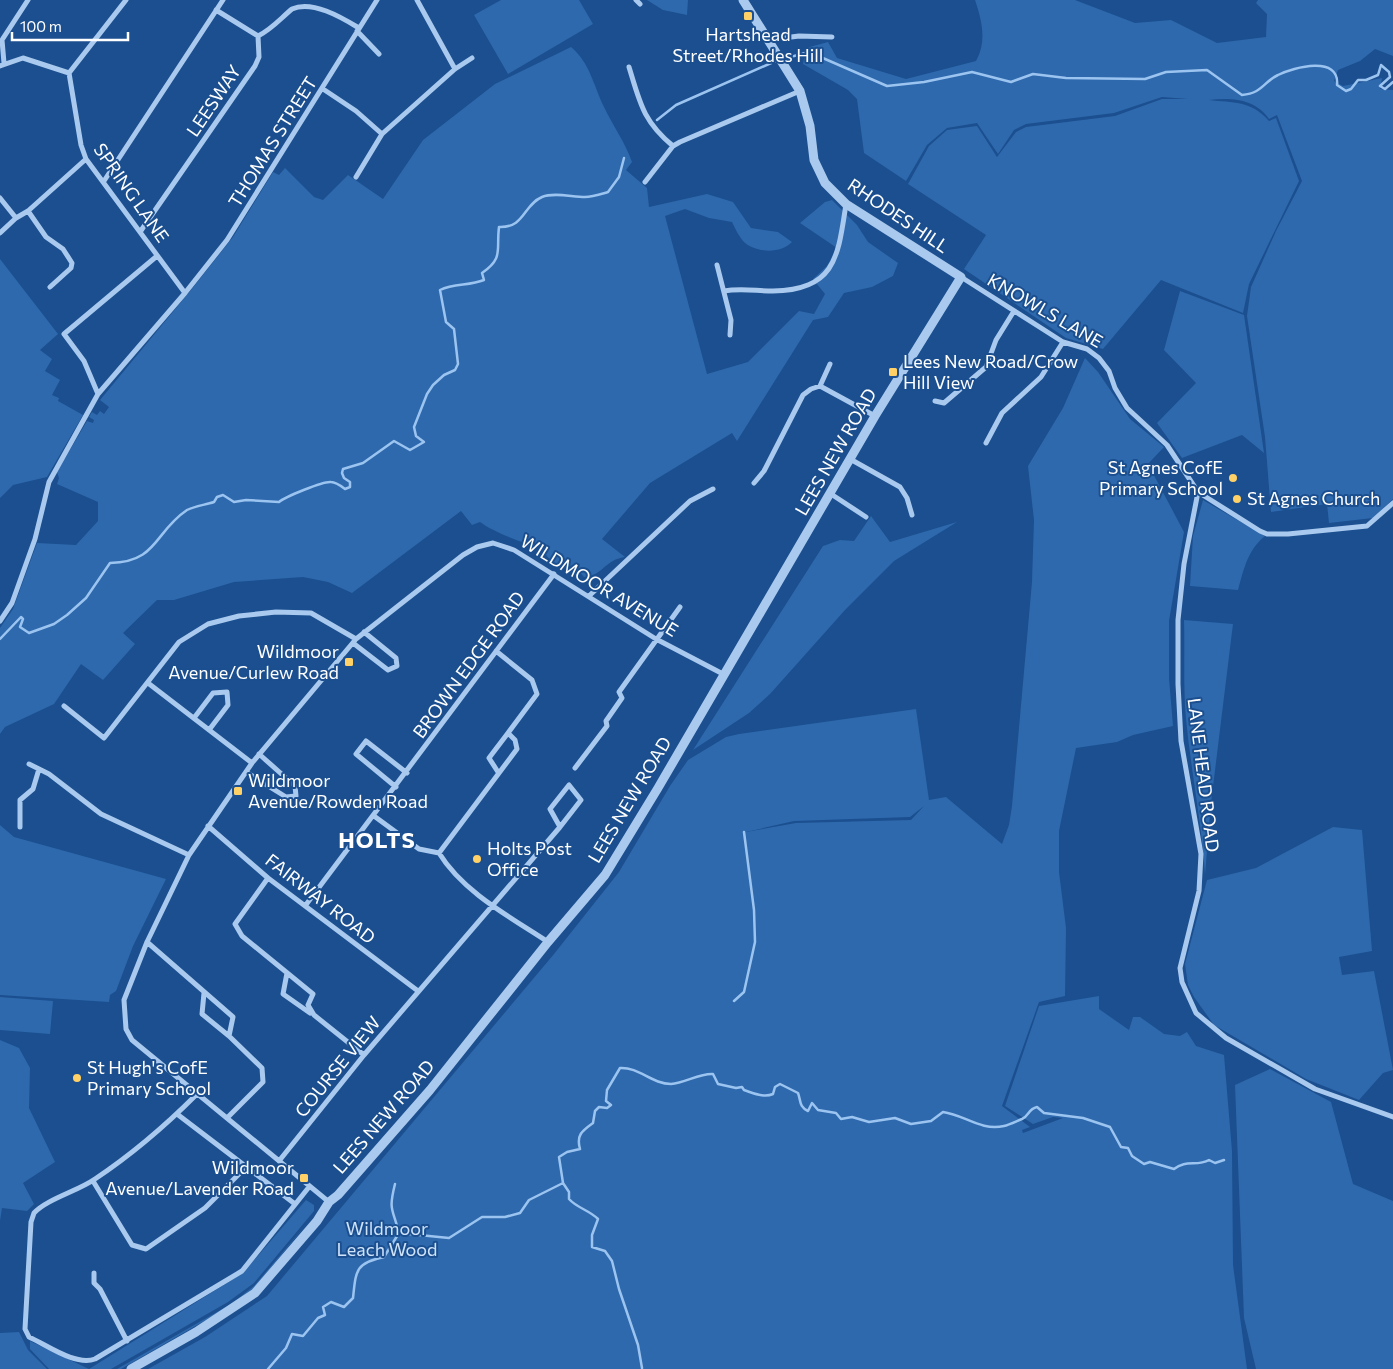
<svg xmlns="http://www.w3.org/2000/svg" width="1393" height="1369" viewBox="0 0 1393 1369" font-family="Commissioner,sans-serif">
	<rect width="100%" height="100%" fill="#1b4f8f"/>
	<!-- green -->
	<path fill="#2e69ad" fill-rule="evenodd" d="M 501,0 L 579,0 L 593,24 L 508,74 L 474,15 Z
		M 647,0 L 688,0 L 687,15 L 663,10 Z
		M 975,0 L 1075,0 L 1135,23 L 1171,20 L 1217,43 L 1266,37 L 1267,14 L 1256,3 L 1258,0 L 1393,0 L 1393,56 L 1375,49 L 1360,61 L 1338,70 L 1334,81 L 1343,86 L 1382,78 L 1380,89 L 1393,90 L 1393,499 L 1373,518 L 1329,523 L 1327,504 L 1271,512 L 1265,437 L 1247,316 L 1251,287 L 1276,231 L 1302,181 L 1277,115 L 1269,119 C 1256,99 1231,97 1209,100 C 1233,103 1251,100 1269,121 L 1276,118 L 1299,181 L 1249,284 L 1243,313 L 1161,280 L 1103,349 L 1066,338 L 964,269 L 986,235 L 908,184 L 929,146 L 947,130 L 977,126 L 997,157 L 1016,132 L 1026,127 L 1115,116 L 1162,99 L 1188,99 L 1162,97 L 1114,113 L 1026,124 L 1014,130 L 998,154 L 977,123 L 947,128 L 927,145 L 906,181 L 864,153 L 857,99 L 848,90 L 803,64 L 806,48 L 828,42 L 837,58 L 906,79 L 976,61 C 987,41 982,21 975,0 Z
		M 571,47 C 590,63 593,84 604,107 C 613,126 625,142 632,162 L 626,170 L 647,188 L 649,207 L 707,194 L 733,202 L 751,228 L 778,232 L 792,242 C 781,254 756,253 744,242 C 739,237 735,228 732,222 L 709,218 L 685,209 L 665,216 L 707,374 L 748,362 L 799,311 L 814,314 L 825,294 L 813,279 L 827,266 L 837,248 L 800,223 L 825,202 L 832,200 L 857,225 L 868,242 L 898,263 L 893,276 L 872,287 L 844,293 L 828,317 L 813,320 L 737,441 L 732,433 L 650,483 L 602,539 L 625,557 C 604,560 603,576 584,577 L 577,569 C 562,569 548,562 542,548 C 523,543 495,533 480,522 L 472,525 L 461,511 L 352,593 L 328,582 L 303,577 L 234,582 L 174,600 L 157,600 L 123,633 L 135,644 L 103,680 L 81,664 L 54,704 L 5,727 L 0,734 L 0,628 L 13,609 L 37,543 L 76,545 L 98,521 L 98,502 L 57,484 L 59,478 L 57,472 L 87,421 L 93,423 L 94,420 L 89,417 L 92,412 L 97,415 L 100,411 L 104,414 L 109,407 L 100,400 L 191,290 L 233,237 L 273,172 L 279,175 L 285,168 L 314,197 L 323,200 L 348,175 L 383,199 L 423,140 L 495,84 Z
		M 0,259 L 58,334 L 40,350 L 52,359 L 45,371 L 60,380 L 52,395 L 59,398 L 58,401 L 83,415 L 47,477 L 13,485 L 0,498 Z
		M 1180,291 L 1244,315 L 1264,453 L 1242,435 L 1182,458 L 1157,423 L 1196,383 L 1164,350 Z
		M 1085,358 L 1098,372 L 1130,419 L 1164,447 L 1148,464 L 1184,532 L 1169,621 L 1169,678 L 1173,726 L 1133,735 L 1117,742 L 1076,748 L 1059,831 L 1059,872 L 1066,928 L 1065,996 L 1039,1002 L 1002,1106 L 1030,1127 L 1022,1130 L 1023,1133 L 1063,1118 L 1053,1117 L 1033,1124 L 1005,1106 L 1039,1006 L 1099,996 L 1099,1009 L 1129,1030 L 1133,1017 L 1140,1017 L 1164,1034 L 1180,1036 L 1187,1032 L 1196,1046 L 1224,1055 L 1232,1151 L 1233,1265 L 1247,1369 L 148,1369 L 205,1337 L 267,1296 L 554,954 L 619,872 L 670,786 L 688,760 L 726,737 L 739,734 L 916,709 L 929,800 L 946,797 L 1002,844 L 1009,825 L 1012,806 L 1032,582 L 1034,520 L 1028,466 L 1063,408 ZM 924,806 L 911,820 L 796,823 L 746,832 L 794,821 L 910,817 Z
		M 1203,500 L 1265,536 C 1247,551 1244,569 1238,590 L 1190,586 L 1193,536 Z
		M 871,516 L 890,542 L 957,522 L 894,561 L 845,610 L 770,694 L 749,713 L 693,750 L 823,546 L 840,540 L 854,541 Z
		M 1184,620 L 1233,624 L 1211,803 L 1205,875 C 1202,823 1191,772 1186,719 C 1183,686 1185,653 1184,620 Z
		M 0,825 L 14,837 L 166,879 L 133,946 L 116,991 L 110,995 L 109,1002 L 0,995 Z
		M 1333,827 L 1362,830 L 1372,951 L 1339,957 L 1342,975 L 1374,971 L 1393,1070 L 1383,1073 L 1359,1100 L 1306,1079 L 1214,1025 L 1194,997 L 1188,985 L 1185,964 L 1207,880 L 1256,868 Z
		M 0,997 L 53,1001 L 50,1034 L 0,1030 Z
		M 0,1040 L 19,1048 L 30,1068 L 29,1108 L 55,1162 L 23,1183 L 34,1204 L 27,1211 L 2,1208 L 0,1221 Z
		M 1270,1069 L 1331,1102 L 1353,1184 L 1393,1201 L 1393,1369 L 1256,1369 L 1244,1318 L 1235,1085 Z
		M 306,1200 L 314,1205 L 314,1211 L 254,1283 L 228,1302 L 111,1369 L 89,1369 L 243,1273 Z
		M 310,1220 L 255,1287 L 232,1305 L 121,1369 L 117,1369 L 231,1304 L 254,1286 Z
		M 19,1332 L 28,1350 L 47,1369 L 0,1369 L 0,1333 Z
		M 30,1341 L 89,1369 L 49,1369 L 30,1349 Z"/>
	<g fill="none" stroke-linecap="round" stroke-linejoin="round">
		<!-- stream -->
		<path stroke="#9cc4f0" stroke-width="2.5" d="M 783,59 L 809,52 L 887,86 L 924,82 L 972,72 L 1011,82 L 1033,74 L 1066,78 L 1145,79 L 1166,72 L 1207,70 L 1242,95 C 1263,93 1263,82 1278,75 C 1294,67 1340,55 1337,85 L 1346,91 L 1351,89 L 1358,80 L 1366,80 L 1378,75 L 1381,65 L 1389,72 L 1390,77 L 1380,86 L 1385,89 L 1393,82
			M 657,120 L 676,105 L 778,60
			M 0,639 L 21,617 L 23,619 L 20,627 L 29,633 L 54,624 L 67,615 L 86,598 L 110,563 C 158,562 154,532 187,510 C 195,506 205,505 214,502 L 217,497 L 223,495 L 234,502 L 246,500 L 279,502 C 285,497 323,481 331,482 C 336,482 341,486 345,489 L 350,487 L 350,482 L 344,478 L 342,473 L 343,469 L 363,463 L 394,441 L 410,450 L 424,442 L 416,436 L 414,427 L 427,394 L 433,385 L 444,375 L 455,370 L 458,364 L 454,329 L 446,322 L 440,290 C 454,283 469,286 484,280 L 482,273 C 504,258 496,250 499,227 C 525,228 523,205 542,197 C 554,192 572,197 585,197 C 592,197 601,194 608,192 L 619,177 L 624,158
			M 734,1001 L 744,992 L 755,942 L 754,910 L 744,832
			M 395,1184 C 388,1212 393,1208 399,1233
			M 642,1368 L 638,1345 L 619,1289 L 612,1261 L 605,1251 L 592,1247 L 592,1235 L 598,1219 C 589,1210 577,1208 569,1199 L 569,1192 L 563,1183 L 559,1157 L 567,1152 L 580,1149 C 576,1135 582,1131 593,1123 L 595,1111 L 599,1107 L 607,1108 L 611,1105 L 606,1101 L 607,1090 L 620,1068 C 639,1067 652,1084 671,1084 C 685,1083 700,1073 713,1074 L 718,1084 L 736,1088 L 742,1087 L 744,1090 C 752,1093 764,1098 773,1094 L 775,1087 L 780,1084 L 798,1093 C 801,1101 799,1107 808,1111 L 812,1103 L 818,1110 L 836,1113 L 841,1119 L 852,1117 L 869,1122 L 895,1118 L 911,1124 L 931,1121 L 943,1112 C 965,1115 980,1131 1004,1126 C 1009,1125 1017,1121 1022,1119 C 1029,1116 1028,1109 1037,1107 L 1044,1113 L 1083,1118 L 1110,1127 L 1121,1147 L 1128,1148 L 1132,1156 L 1144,1164 L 1150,1162 L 1174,1169 C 1186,1159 1197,1167 1209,1160 L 1215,1163 L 1224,1160
			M 268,1369 L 286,1348 L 292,1334 L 303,1336 L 318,1318 L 325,1315 L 323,1307 L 331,1302 L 344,1307 L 353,1298 C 356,1271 355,1263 384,1257 L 399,1233 L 449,1238 L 482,1217 L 505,1217 L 520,1213 L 529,1200 L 563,1183"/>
		<!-- minor -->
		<path stroke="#a9c9ee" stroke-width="5" d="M 126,0 L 69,73 L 81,145 L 86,159 L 185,293
			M 417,0 L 455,69
			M 636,0 L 640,4
			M 216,10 L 258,36
			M 357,31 L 379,54
			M 768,40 L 799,36 L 832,37
			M 4,63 L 2,40 L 28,0
			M 0,66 L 23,58 L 69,73
			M 629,67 C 640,103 643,121 673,146
			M 323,89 L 356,111 L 382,134
			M 356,177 L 382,134 L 455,69 L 472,58
			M 104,181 L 223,0
			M 645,182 L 673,146 L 680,142 L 800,91
			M 0,198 L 16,218
			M 28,211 L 46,237 L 63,249 L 72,263 L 71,268 L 50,287
			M 140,232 L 255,66 L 259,57 L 258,36 C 272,29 281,18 292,9 C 312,0 341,17 359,28
			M 0,233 L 16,218 L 28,211 L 86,159
			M 717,265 L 731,320 L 730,335
			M 961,277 L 1063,342 L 1087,349 L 1099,358 L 1109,371 L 1115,388 L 1127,408 L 1167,445 L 1198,492 L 1260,531 L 1267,534 L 1288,534 L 1367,526 L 1393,503
			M 724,291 C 741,288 756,291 773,291 C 836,290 838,256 846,204
			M 820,386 L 830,364
			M 98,394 L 84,361 L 64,334 L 157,256
			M 935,401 L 944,403 L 986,367 L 996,340 L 1014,311
			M 986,443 L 1002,413 L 1041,377 L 1063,342
			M 850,459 L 900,487 L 907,498 L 912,515
			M 754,483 L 764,471 L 803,395 L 811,389 L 820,386 L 875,416
			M 1198,492 L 1184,564 L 1178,620 L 1178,684 L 1181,741 L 1201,854 L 1199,891 L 1180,968 L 1182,982 L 1196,1013 L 1226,1038 L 1315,1089 L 1393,1117
			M 831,494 L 866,517
			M 589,596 L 690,501 L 713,489
			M 0,621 L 12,603 L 35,539 L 49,482 L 98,394 L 185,293 L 227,240 L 377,0
			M 353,643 L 388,670 L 397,666 L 396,658 L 364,632
			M 148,683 L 252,763
			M 64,706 L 104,738 L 179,642 L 208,624 L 239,616 L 276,612 L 311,613 L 356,639
			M 194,718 L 213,693 L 227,692 L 228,705 L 209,730
			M 29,764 L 49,774 L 101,814 L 189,855
			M 575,768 L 607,726 L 606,721 L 622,698 L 619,692 L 680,607
			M 246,772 L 286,797 L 296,796 L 295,786 L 259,754
			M 498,772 L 489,758 L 508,733
			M 396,787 L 356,754 L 366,741 L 407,773
			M 374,816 L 419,849 L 439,853 C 463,892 510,917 548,942
			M 208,826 L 268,878 L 418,991
			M 20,827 L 20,800 L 33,789 L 39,769
			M 439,853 L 517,749 L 515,740 L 508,733 L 537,694 L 532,680 L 496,651
			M 268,878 L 235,924 L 242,936 L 313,994 L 308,1005 L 314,1015 L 364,1055
			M 305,906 L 554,574
			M 147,942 L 233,1017 L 229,1036 L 262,1068 L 263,1082 L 228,1117
			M 287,973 L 283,994 L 310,1013
			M 204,993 L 202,1014 L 229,1036
			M 196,1095 C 165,1126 131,1155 95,1179 C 78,1191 47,1199 34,1213 L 31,1222 L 25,1329 L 29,1337 C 47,1345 75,1366 95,1359 L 242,1271 L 309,1187
			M 177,1114 L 295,1204
			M 279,1161 L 364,1055 L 560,827 L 581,800 L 569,785 L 550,809 L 560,827
			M 93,1181 L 132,1245 L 146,1249 L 205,1208 L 247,1166
			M 329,1202 L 132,1040 L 126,1029 L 124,1000 L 147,942 L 189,855 L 252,763 L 356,639 L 463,555 L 477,547 L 493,543 L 514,550 L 656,639 L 723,674
			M 94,1273 L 94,1283 L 100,1289 L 127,1341"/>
		<!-- tertiary -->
		<path stroke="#a9c9ee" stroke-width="9" d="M 131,1369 L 196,1332 L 255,1293 L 317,1221 L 329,1202 L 338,1195 L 430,1090 L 548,942 L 605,875 L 658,788 L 875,416 L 961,277 L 846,204 L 825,183 L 814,160 L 810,126 L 800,91 L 743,0"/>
	</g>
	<!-- markers -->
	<g fill="#ffd166" stroke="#1b4f8f" stroke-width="2">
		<rect x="743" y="11" width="10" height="10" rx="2.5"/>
		<rect x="888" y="367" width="10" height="10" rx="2.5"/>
		<circle cx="1233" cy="478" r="5"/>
		<circle cx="1237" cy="499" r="5"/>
		<rect x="344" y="657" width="10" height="10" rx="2.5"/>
		<rect x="233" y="786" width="10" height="10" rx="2.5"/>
		<circle cx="477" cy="859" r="5"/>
		<circle cx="77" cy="1078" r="5"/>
		<rect x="299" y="1173" width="10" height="10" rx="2.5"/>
	</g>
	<g text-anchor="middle" stroke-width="4" stroke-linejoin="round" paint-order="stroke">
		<!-- poi labels -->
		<g font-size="18" fill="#fff" stroke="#1b4f8f" text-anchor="start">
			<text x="748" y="41" text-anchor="middle">Hartshead<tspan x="748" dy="21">Street/Rhodes Hill</tspan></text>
			<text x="903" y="368">Lees New Road/Crow<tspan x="903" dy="21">Hill View</tspan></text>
			<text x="1223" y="474" text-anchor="end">St Agnes CofE<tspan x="1223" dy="21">Primary School</tspan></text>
			<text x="1247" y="505">St Agnes Church</text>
			<text x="339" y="658" text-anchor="end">Wildmoor<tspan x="339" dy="21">Avenue/Curlew Road</tspan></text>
			<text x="248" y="787">Wildmoor<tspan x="248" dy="21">Avenue/Rowden Road</tspan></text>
			<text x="487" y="855">Holts Post<tspan x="487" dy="21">Office</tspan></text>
			<text x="87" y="1074">St Hugh's CofE<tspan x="87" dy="21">Primary School</tspan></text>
			<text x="294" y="1174" text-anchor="end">Wildmoor<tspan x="294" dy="21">Avenue/Lavender Road</tspan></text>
		</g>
		<!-- street labels -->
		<g font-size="18" fill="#fff" stroke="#1b4f8f">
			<text transform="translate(214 101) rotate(-56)" y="6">LEESWAY</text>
			<text transform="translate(273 142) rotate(-58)" y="6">THOMAS STREET</text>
			<text transform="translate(131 193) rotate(55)" y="6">SPRING LANE</text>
			<text transform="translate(898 216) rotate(34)" y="6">RHODES HILL</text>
			<text transform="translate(1045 311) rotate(30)" y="6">KNOWLS LANE</text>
			<text transform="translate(836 452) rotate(-60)" y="6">LEES NEW ROAD</text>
			<text transform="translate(599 586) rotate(31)" y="6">WILDMOOR AVENUE</text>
			<text transform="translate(469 665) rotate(-54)" y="6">BROWN EDGE ROAD</text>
			<text transform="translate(1203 775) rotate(83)" y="6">LANE HEAD ROAD</text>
			<text transform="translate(630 800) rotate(-59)" y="6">LEES NEW ROAD</text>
			<text transform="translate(320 899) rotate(38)" y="6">FAIRWAY ROAD</text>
			<text transform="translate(338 1067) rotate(-51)" y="6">COURSE VIEW</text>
			<text transform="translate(384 1117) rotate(-49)" y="6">LEES NEW ROAD</text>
		</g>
		<!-- park labels -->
		<g font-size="18" fill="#cfe3fa" stroke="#1b4f8f">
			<text x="387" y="1235">Wildmoor<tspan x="387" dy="21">Leach Wood</tspan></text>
		</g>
		<!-- district labels -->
		<g font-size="22" font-weight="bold" letter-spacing="1" fill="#fff" stroke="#1b4f8f">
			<text x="377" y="848">HOLTS</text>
		</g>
	</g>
	<!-- scale -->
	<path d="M12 32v8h116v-8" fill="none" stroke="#ffffff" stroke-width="2.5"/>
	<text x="20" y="32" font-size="15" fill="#ffffff" stroke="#1b4f8f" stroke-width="4" paint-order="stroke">100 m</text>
</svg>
